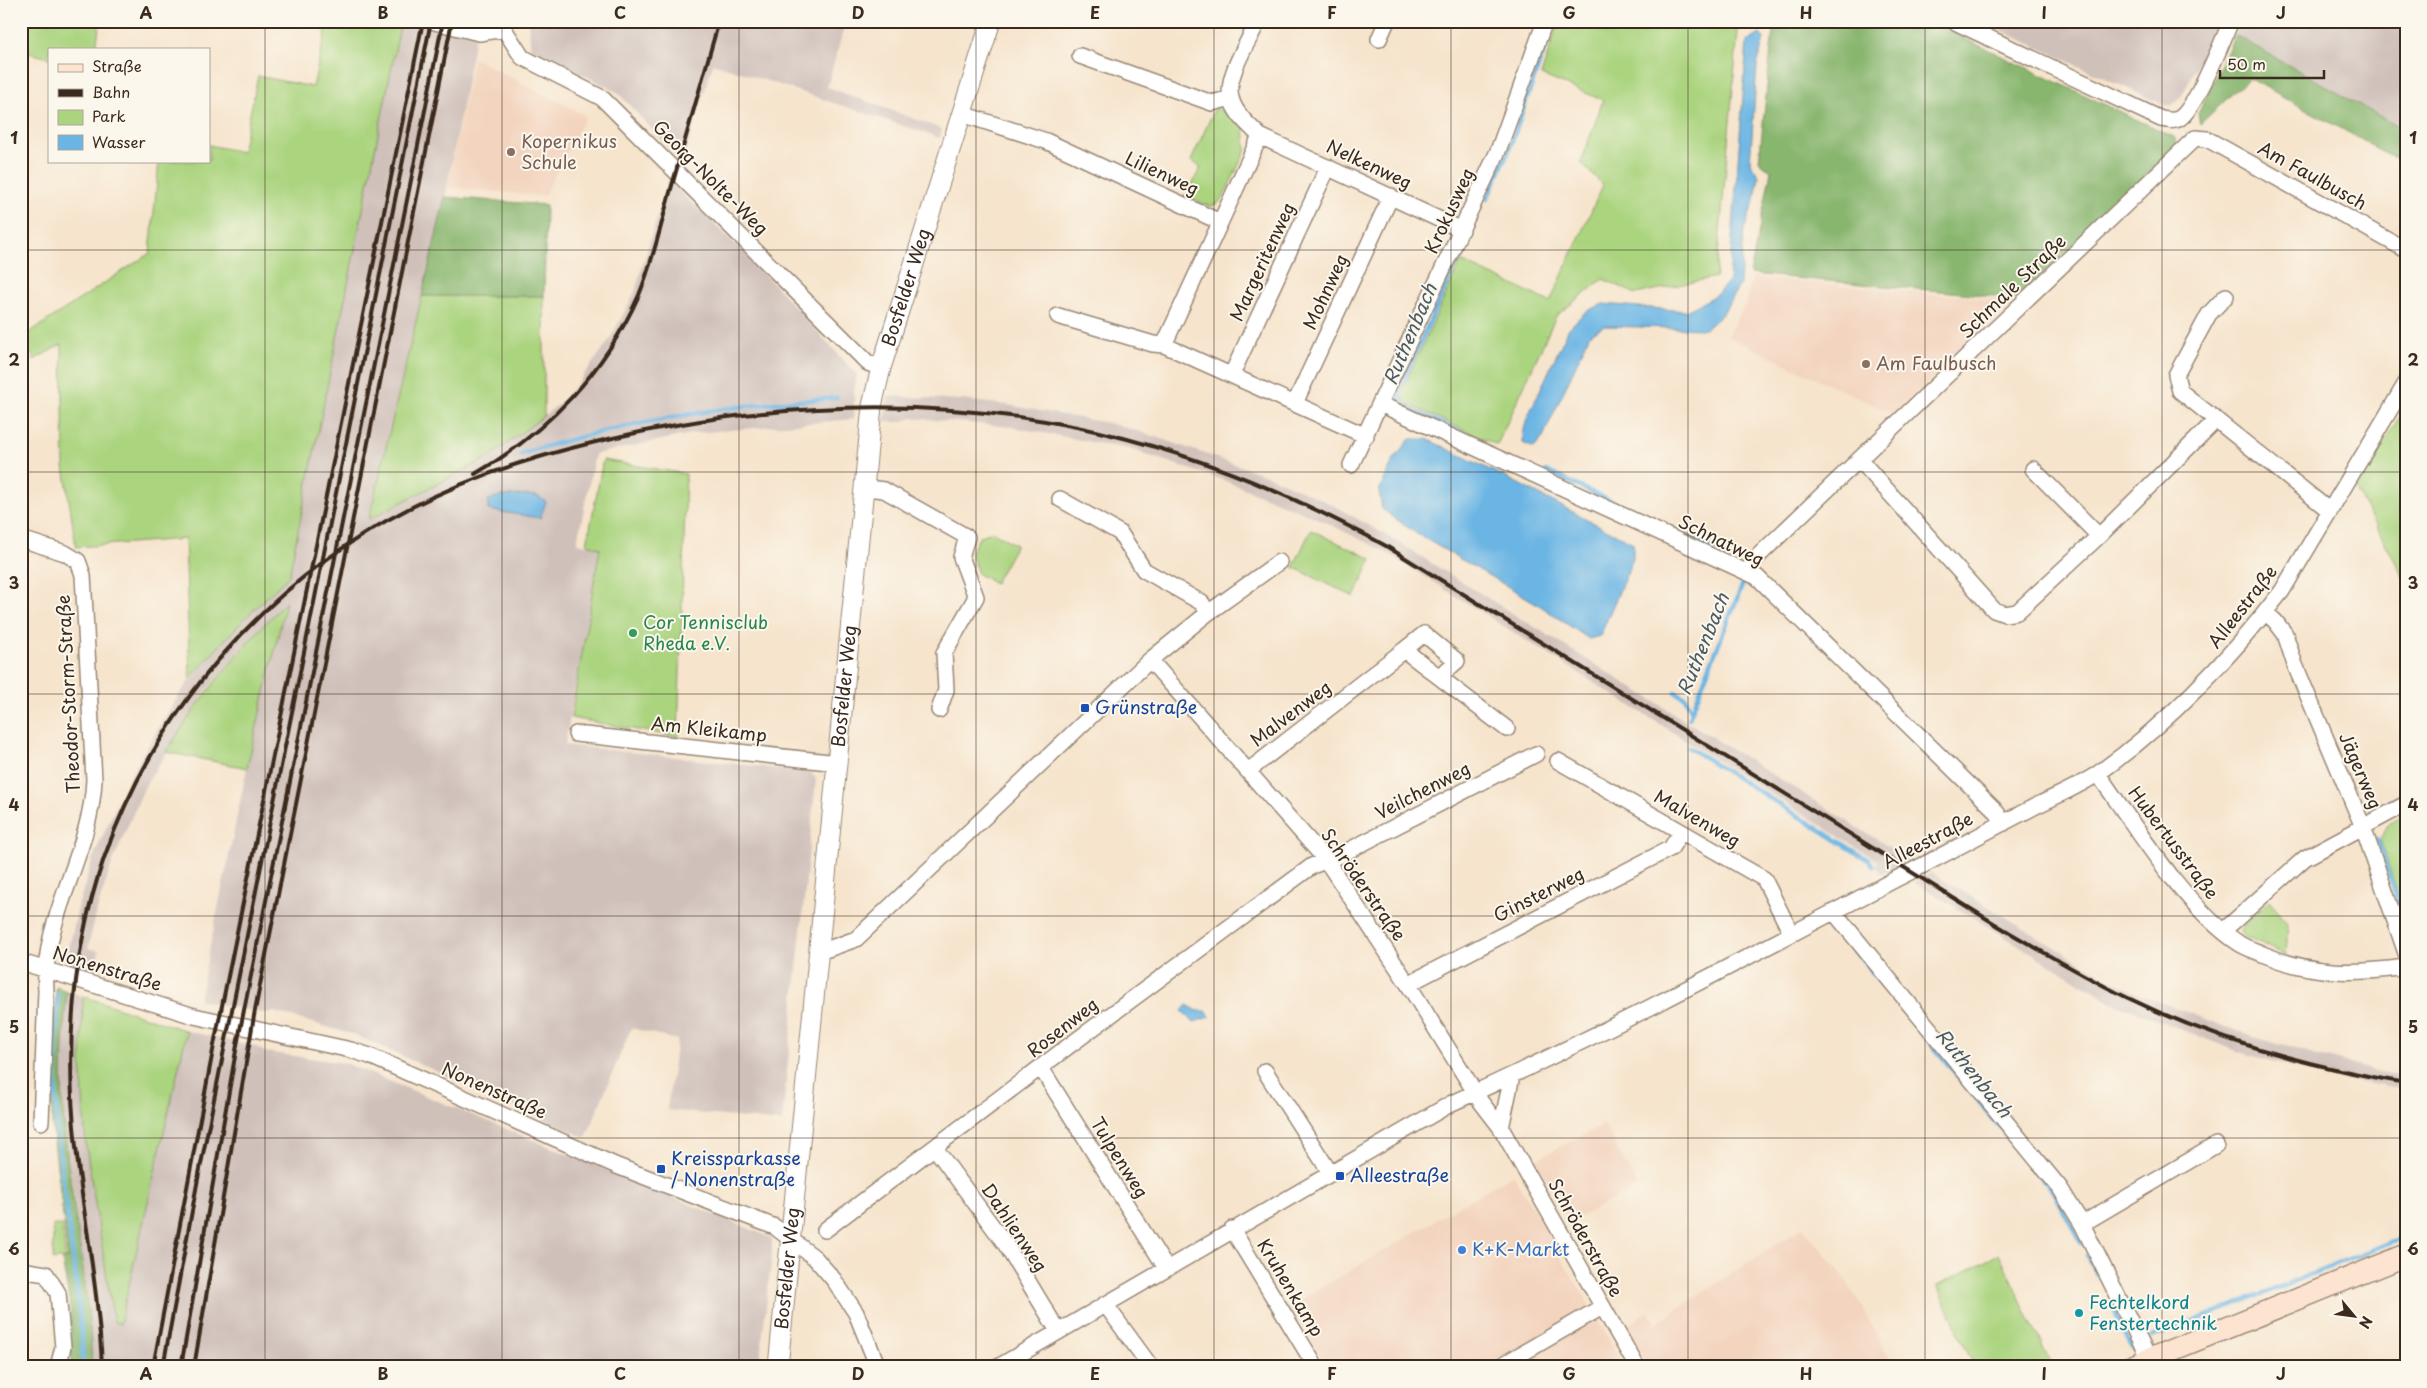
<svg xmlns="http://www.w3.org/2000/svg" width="2427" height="1388" viewBox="0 0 2427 1388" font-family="'Playpen Sans',sans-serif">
	<rect width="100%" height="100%" fill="#fbf7ec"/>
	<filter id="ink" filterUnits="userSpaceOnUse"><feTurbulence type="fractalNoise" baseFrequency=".02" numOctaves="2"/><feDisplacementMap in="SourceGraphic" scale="10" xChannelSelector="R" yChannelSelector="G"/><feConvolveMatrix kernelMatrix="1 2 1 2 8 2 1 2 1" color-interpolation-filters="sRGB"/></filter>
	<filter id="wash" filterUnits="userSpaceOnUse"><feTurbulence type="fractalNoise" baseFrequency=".0096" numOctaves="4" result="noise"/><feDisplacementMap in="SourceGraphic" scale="20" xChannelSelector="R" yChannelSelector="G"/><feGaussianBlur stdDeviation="1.12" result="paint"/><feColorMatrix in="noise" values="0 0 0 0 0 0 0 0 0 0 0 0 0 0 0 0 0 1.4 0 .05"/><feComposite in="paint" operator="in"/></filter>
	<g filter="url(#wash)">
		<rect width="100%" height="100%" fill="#f6e4cc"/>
		<!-- built -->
		<path fill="#f3d4be" d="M 473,58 L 586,116 L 544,196 L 447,187 Z
			M 1751,277 L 2011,301 L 1895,415 L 1727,336 L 1746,303 Z
			M 1604,1124 L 1638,1186 L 1569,1223 L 1536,1159 Z
			M 1513,1174 L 1625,1367 L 1327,1367 L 1291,1306 Z
			M 1803,1227 L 1846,1279 L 1895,1367 L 1649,1367 L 1625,1327 L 1648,1312 L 1656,1323 Z"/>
		<!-- industrial -->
		<path fill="#cfc0ba" d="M 401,21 L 478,21 L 445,197 L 369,518 L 488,458 L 558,405 L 577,384 L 609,341 L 635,292 L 668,180 L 750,258 L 857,375 L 854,390 L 854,419 L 695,433 L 595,454 L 577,543 L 600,548 L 565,745 L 810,772 L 816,779 L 782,1122 L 667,1110 L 677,1040 L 631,1028 L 586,1138 L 355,1035 L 274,1012 L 262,1013 L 199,1000 L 247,768 L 286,603 L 237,654 L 207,690 L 145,786 L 112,863 L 97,910 L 88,948 L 99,951 L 95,970 L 66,963 L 78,907 L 93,857 L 129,779 L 156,732 L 190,678 L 245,618 L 289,576 Z
			M 528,21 L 846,21 L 827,87 L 942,129 L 940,138 L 713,63 L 683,162 L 617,92 L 531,48 Z
			M 1980,21 L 2219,21 L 2181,97 L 2172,105 L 2164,105 Z
			M 2242,21 L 2406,21 L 2406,131 L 2235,35 Z
			M 888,396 L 963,400 L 1007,405 L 1108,423 L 1144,433 L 1269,476 L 1329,503 L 1391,538 L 1910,860 L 1881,875 L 1876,866 L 1878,861 L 1384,551 L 1321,520 L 1226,481 L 1129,449 L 1012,427 L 913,418 L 899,422 L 884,422 Z
			M 1932,873 L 2105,977 L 2139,994 L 2250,1036 L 2378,1072 L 2406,1076 L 2406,1090 L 2336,1078 L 2242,1053 L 2114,1003 L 1914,882 Z
			M 67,991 L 83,996 L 81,1061 L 86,1146 L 119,1324 L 187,1031 L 254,1046 L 265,1052 L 345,1063 L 772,1238 L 772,1254 L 759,1367 L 92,1367 L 89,1306 L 64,1124 L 61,1057 Z"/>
		<!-- green -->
		<path fill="#abd47f" stroke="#737f4e" d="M 21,21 L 100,21 L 96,49 L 49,49 L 49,58 L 21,51 Z
			M 328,21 L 401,21 L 289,576 L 245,618 L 190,678 L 185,539 L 76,547 L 64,466 L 62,344 L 34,360 L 24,336 L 150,253 L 159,161 L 209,161 L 209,145 L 242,152 L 258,76 L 313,87 Z
			M 1559,21 L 1739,21 L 1716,277 L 1636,294 L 1603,279 L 1556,316 L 1497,445 L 1409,405 L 1401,396 L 1403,388 L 1461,261 L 1550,302 L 1603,185 L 1581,163 L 1603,100 L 1541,75 Z
			M 1215,108 L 1235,117 L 1244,127 L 1246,150 L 1222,200 L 1211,207 L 1186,196 L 1201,167 L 1191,161 Z
			M 422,296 L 544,296 L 544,416 L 488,458 L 369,519 Z
			M 2406,406 L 2406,582 L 2356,489 Z
			M 603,460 L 686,474 L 678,737 L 571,718 L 600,548 L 587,544 Z
			M 1311,530 L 1372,559 L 1354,597 L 1293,567 Z
			M 993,532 L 1016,545 L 995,583 L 978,574 L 971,552 L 980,536 Z
			M 286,602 L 247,768 L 166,752 C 203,694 238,651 286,602 Z
			M 2406,814 L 2406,919 L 2380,840 L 2386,825 Z
			M 2269,901 L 2288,923 L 2286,955 L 2243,936 L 2240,930 Z
			M 83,996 L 187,1031 L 120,1324 L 114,1322 L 86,1146 L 81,1061 Z
			M 53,1225 L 62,1225 L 66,1258 L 53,1260 Z
			M 1999,1254 L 2052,1367 L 1975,1367 L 1937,1286 Z"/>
		<!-- forest -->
		<path fill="#88b66e" stroke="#627046" d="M 1774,21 L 1927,21 L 2176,138 L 2177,146 L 2017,298 L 1750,274 L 1771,171 L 1759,161 Z
			M 2235,35 L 2406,131 L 2406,164 L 2249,78 L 2200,124 L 2198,114 Z
			M 445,197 L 546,205 L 544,296 L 422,296 Z
			M 56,987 L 67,991 C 63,1035 60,1079 64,1124 C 71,1205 90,1285 92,1367 L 72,1367 L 70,1304 L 62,1260 L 68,1258 L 52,1125 L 52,1056 Z"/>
		<!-- water -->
		<path fill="#6bb5e4" stroke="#537081" d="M 1760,34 L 1764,38 L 1757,66 L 1750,163 L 1759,176 L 1755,199 L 1744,230 L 1740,284 L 1723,313 L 1705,329 L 1604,326 L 1590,334 L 1542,439 L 1534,448 L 1523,443 L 1523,434 L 1527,418 L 1569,328 L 1585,312 L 1603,304 L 1686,311 L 1711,298 L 1723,288 L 1729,280 L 1747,42 Z
			M 1410,439 L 1427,439 L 1505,477 L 1633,543 L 1633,559 L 1600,636 L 1589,639 L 1536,603 L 1417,534 L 1382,509 L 1379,491 L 1394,459 Z
			M 525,495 L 537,496 L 546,502 L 540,518 L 488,510 L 488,500 L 501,496 Z
			M 1187,1005 L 1198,1011 L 1206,1011 L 1209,1017 L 1194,1022 L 1182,1011 Z"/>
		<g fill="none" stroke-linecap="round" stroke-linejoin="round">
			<!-- stream -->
			<path stroke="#6bb5e4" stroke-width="4.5" d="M 1487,199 L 1509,150 L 1554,21
				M 1472,228 L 1400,387 L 1399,397 L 1407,408 L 1477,440
				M 521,454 C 624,422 729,404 837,398
				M 1546,471 L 1721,552
				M 1675,692 L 1685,698 L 1692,711
				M 1689,718 L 1744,581
				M 1688,747 L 1870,861 L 1874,866
				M 2371,813 L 2406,794
				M 2377,839 L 2406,926
				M 1835,927 L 2054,1193 L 2081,1243
				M 58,994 C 56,1037 54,1081 57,1124 C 63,1205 81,1285 83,1367
				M 2087,1256 L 2097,1275
				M 2113,1308 L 2132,1347
				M 2152,1338 L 2406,1236"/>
		</g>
	</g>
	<g filter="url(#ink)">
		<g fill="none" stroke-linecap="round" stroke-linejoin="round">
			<defs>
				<path id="minor" d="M 431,21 L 479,33 L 504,29 L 522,57 L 602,98 L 868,363 L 881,368
					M 1258,21 C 1249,41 1225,77 1231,98 C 1235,114 1249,125 1260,136 L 1462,230
					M 1953,21 L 2161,119 C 2167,120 2174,122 2180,118 C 2197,106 2222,42 2231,21
					M 1379,39 L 1387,21
					M 1080,56 L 1212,103 L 1231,98
					M 962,114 L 1046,141 L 1220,222
					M 2226,296 L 2209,314 L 2176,375 L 2180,391 L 2330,511
					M 1058,316 L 1153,344 L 1164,345 L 1366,436
					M 1164,345 L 1260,136
					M 1232,374 L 1328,167
					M 1295,403 L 1391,196
					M 1380,404 L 1757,577 L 1995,810 L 2004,823
					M 1860,460 L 1994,610 L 2005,614 L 2017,612 L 2099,536 L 2216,420
					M 1351,465 L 1498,151 L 1545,21
					M 2033,469 L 2099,536
					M 866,488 L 884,490 L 967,537 L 961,557 L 976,597 L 944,653 L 946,690 L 939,710
					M 1060,499 L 1120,533 L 1144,570 L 1202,603 L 1208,613
					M 21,539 L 65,553 L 78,561 L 83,575 L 94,780 C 91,854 41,919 46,991 L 41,1122
					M 1748,572 L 1753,561 L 2195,138 L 2207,139 L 2406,250
					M 2266,613 L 2275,621 L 2285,634 L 2295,665 L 2363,827 L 2406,953
					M 1404,650 L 1424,634 L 1457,661 L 1439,677
					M 1150,660 L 1326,860 L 1408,984 L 1481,1102 L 1501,1128 L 1637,1367
					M 576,734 L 838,763
					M 1558,761 L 1764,879 L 1791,933
					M 1248,771 L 1404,650 L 1507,729
					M 2098,774 C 2135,826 2187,910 2240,944 C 2248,949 2257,951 2265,955 C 2313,975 2355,974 2406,967
					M 1834,912 L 2060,1188 L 2082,1224 L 2149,1359
					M 2223,931 L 2305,858 L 2406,804
					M 820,950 L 828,949 L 856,939 L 1150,660 L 1208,613 L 1279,562
					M 21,962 L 194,1016 L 351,1050 L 370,1056 L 617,1166 L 775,1227 L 815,1258 L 834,1280 L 856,1313 L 878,1367
					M 1408,984 L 1671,848 L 1681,832
					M 1041,1068 L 1166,1268
					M 1265,1071 L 1331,1174
					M 1501,1128 L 1512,1076
					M 935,1148 L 1006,1245 L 1058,1331
					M 2082,1224 L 2216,1145
					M 1232,1229 L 1316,1367
					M 825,1230 L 1062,1051 L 1312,866 L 1338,856 L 1536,754
					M 21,1270 L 46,1274 L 58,1293 L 63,1347 L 58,1367
					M 1105,1304 L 1151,1367
					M 998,1367 L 1452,1103 C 1602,1035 1748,957 1894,880 C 1940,857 1985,832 2030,809 C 2053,797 2079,787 2100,772 C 2170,722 2230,658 2282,591 L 2406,383
					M 1499,1367 L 1602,1307"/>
				<g id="tertiary">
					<path id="s1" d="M 778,1367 L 872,406 L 881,368 L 991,21"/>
				</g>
				<path id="secondary" d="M 2130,1367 L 2406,1255"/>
			</defs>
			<!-- minor casing -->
			<use href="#minor" stroke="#988775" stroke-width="18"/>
			<!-- tertiary casing -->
			<use href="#tertiary" stroke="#988775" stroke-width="21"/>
			<!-- secondary casing -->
			<use href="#secondary" stroke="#988775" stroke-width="24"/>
			<!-- minor -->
			<use href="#minor" stroke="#fff" stroke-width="15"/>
			<!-- tertiary -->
			<use href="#tertiary" stroke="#fff" stroke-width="19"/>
			<!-- secondary -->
			<use href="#secondary" stroke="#fde4d1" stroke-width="21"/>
			<!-- rail -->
			<path stroke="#3b2a1e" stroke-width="4" d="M 475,474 C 548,432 605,371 639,295 C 654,259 662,219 673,182 C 688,128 704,75 719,21
				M 102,1367 C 99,1293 84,1220 76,1147 C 65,1049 72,951 104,858 C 157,708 267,582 408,509 C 490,466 585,442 676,425 C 809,402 945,400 1077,427 C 1187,450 1288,492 1386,546 L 2000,927 C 2041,951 2083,976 2126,997 C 2214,1040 2310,1067 2406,1083
				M 153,1367 L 215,1040 L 423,21
				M 163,1367 L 197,1184 L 431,21
				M 181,1367 L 237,1045 L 443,21
				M 194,1367 L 255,1010 L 452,21"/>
		</g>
	</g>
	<!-- grid -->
	<path fill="none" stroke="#3b2a1e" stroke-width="1" stroke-opacity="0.55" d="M 265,21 L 265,1367M 502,21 L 502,1367M 739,21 L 739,1367M 976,21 L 976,1367M 1214,21 L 1214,1367M 1451,21 L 1451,1367M 1688,21 L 1688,1367M 1925,21 L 1925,1367M 2162,21 L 2162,1367M 21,250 L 2406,250M 21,472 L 2406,472M 21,694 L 2406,694M 21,916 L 2406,916M 21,1138 L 2406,1138"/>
	<!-- markers -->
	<g fill="#8d6e63" stroke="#fbf7ec" stroke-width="2">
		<circle cx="511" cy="152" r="5"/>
		<circle cx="1866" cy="364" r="5"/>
	</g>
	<circle fill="#2e9e5b" stroke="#fbf7ec" stroke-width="2" cx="633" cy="633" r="5"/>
	<g fill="#1a4fb4" stroke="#fbf7ec" stroke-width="2">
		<rect x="1080" y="703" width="10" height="10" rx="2.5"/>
		<rect x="656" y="1164" width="10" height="10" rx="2.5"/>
		<rect x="1335" y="1171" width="10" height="10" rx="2.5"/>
	</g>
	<circle fill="#3f7fe0" stroke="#fbf7ec" stroke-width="2" cx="1462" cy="1250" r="5"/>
	<circle fill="#0f9aa8" stroke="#fbf7ec" stroke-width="2" cx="2079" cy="1313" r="5"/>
	<g text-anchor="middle" stroke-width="4" stroke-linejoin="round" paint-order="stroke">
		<!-- education labels -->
		<g font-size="18" fill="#785e54" stroke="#fbf7ec" text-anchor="start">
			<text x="521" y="148">Kopernikus<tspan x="521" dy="21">Schule</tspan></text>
			<text x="1876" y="370">Am Faulbusch</text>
		</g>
		<!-- street labels -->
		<g font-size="18" fill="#3b2a1e" stroke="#fbf7ec">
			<text transform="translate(1369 165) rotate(25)" y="6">Nelkenweg</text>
			<text transform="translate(1162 174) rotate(25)" y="6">Lilienweg</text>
			<text transform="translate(2312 176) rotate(29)" y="6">Am Faulbusch</text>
			<text transform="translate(710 178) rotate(45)" y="6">Georg-Nolte-Weg</text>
			<text transform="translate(1450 211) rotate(-65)" y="6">Krokusweg</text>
			<text transform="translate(1263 262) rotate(-65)" y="6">Margeritenweg</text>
			<text dy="6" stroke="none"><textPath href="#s1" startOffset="1089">Bosfelder Weg</textPath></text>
			<text transform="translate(2013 287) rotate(-44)" y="6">Schmale Straße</text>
			<text transform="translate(1326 292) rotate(-65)" y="6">Mohnweg</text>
			<text transform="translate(1721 541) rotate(26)" y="6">Schnatweg</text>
			<text transform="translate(2243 607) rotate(-52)" y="6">Alleestraße</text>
			<text dy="6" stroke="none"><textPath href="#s1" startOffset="684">Bosfelder Weg</textPath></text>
			<text transform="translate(69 694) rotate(-93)" y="6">Theodor-Storm-Straße</text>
			<text transform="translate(1291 714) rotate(-37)" y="6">Malvenweg</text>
			<text transform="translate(709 730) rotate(6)" y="6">Am Kleikamp</text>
			<text transform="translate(2360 771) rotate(67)" y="6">Jägerweg</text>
			<text transform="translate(1423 791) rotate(-27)" y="6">Veilchenweg</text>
			<text transform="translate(1697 819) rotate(30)" y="6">Malvenweg</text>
			<text transform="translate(1928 841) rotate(-28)" y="6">Alleestraße</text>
			<text transform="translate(2173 843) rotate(53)" y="6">Hubertusstraße</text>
			<text transform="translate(1363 885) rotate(55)" y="6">Schröderstraße</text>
			<text transform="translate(1539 895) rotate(-27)" y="6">Ginsterweg</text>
			<text transform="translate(107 969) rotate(17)" y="6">Nonenstraße</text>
			<text transform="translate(1063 1028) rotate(-38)" y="6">Rosenweg</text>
			<text transform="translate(494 1091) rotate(24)" y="6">Nonenstraße</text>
			<text transform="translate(1119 1158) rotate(58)" y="6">Tulpenweg</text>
			<text transform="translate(1014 1228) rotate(56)" y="6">Dahlienweg</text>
			<text transform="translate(1585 1238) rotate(61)" y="6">Schröderstraße</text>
			<text dy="6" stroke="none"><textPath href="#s1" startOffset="99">Bosfelder Weg</textPath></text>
			<text transform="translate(1290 1288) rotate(59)" y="6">Kruhenkamp</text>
		</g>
		<!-- leisure labels -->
		<g font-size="18" fill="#27864d" stroke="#fbf7ec" text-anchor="start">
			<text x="643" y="629">Cor Tennisclub<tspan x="643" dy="21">Rheda e.V.</tspan></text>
		</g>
		<!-- transit labels -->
		<g font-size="18" fill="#164399" stroke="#fbf7ec" text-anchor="start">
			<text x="1095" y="714">Grünstraße</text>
			<text x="671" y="1165">Kreissparkasse<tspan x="671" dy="21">/ Nonenstraße</tspan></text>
			<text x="1350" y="1182">Alleestraße</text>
		</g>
		<!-- shop labels -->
		<g font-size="18" fill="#366cbe" stroke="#fbf7ec" text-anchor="start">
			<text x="1472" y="1256">K+K-Markt</text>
		</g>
		<!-- culture labels -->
		<g font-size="18" fill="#0d838f" stroke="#fbf7ec" text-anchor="start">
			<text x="2089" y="1309">Fechtelkord<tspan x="2089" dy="21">Fenstertechnik</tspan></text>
		</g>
		<!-- water labels -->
		<g font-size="19" font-style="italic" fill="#4c5b63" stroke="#fbf7ec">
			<text transform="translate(1410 334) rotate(-67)" y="7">Ruthenbach</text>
			<text transform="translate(1703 644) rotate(-68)" y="7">Ruthenbach</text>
			<text transform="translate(1974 1073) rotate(51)" y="7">Ruthenbach</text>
		</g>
	</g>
	<!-- margin -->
	<rect width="2427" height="1388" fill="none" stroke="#fbf7ec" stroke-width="55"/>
	<!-- legend -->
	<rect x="48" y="48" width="162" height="115" fill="#fbf7ec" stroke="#aea59a"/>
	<rect x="58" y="64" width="25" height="8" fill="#fde4d1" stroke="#aea59a"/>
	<text x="92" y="72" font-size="15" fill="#3b2a1e">Straße</text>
	<rect x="58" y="89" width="25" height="8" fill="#3b2a1e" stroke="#aea59a"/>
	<text x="92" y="98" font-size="15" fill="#3b2a1e">Bahn</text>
	<rect x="58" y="110" width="25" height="15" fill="#abd47f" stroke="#aea59a"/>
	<text x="92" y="122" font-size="15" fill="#3b2a1e">Park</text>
	<rect x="58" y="135" width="25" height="15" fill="#6bb5e4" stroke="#aea59a"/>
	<text x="92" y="148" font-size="15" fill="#3b2a1e">Wasser</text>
	<!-- north arrow -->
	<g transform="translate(2354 1316) rotate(119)" stroke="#fbf7ec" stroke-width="4" paint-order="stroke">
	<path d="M0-4L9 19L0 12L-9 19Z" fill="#3b2a1e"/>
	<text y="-8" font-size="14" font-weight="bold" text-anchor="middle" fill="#3b2a1e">N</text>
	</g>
	<!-- scale -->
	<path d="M2220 70v8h104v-8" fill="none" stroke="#3b2a1e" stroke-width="2.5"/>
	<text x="2227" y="70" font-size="15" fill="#3b2a1e" stroke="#fbf7ec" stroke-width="4" paint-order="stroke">50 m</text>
	<rect x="28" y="28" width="2372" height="1332" fill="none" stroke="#3b2a1e" stroke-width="2"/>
	<g font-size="16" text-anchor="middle" font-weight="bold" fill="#3b2a1e">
		<text x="146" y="19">A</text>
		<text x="383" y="19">B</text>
		<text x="620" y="19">C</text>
		<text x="858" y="19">D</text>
		<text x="1095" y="19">E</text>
		<text x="1332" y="19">F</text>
		<text x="1569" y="19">G</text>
		<text x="1806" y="19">H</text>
		<text x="2044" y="19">I</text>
		<text x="2281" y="19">J</text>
		<text x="14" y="144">1</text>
		<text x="2413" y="144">1</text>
		<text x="14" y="366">2</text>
		<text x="2413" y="366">2</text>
		<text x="14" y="589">3</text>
		<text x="2413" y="589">3</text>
		<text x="14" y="811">4</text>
		<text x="2413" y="811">4</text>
		<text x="14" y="1033">5</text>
		<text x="2413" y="1033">5</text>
		<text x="14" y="1255">6</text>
		<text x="2413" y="1255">6</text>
		<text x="146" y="1380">A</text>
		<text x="383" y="1380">B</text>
		<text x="620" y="1380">C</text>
		<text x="858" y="1380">D</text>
		<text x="1095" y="1380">E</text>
		<text x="1332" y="1380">F</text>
		<text x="1569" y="1380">G</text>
		<text x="1806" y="1380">H</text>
		<text x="2044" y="1380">I</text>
		<text x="2281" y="1380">J</text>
	</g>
</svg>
